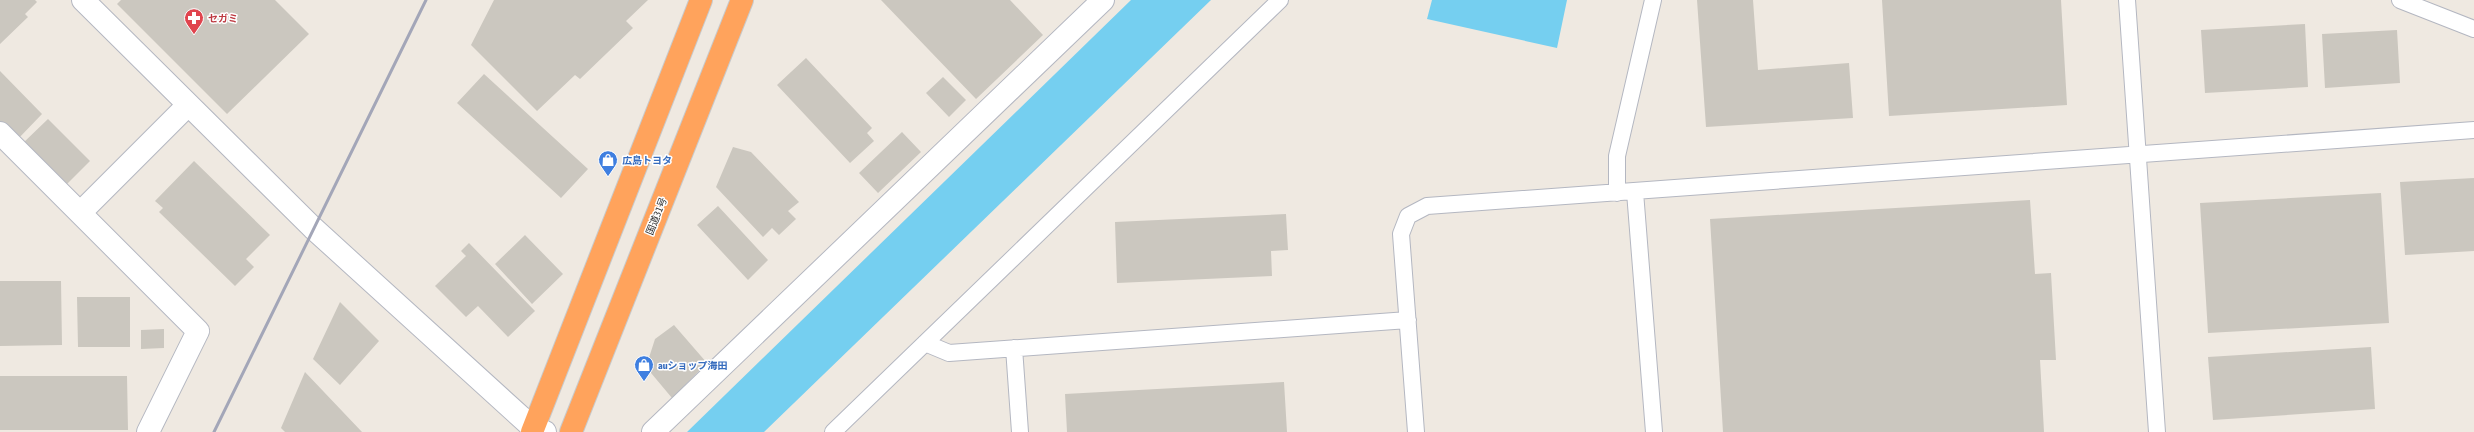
<svg xmlns="http://www.w3.org/2000/svg" width="2474" height="432" viewBox="0 0 2474 432" font-family="'Asap Condensed','Noto Sans JP',sans-serif">
	<rect width="100%" height="100%" fill="#efe9e1"/>
	<!-- water -->
	<path fill="#75cff0" d="M 1131,0 L 1211,0 L 764,432 L 687,432 Z
		M 1432,0 L 1567,0 L 1557,48 L 1427,19 Z"/>
	<!-- building -->
	<path fill="#cbc7bf" d="M 0,0 L 35,0 L 37,2 L 25,14 L 28,17 L 0,44 Z
		M 121,0 L 275,0 L 309,34 L 227,114 L 117,4 Z
		M 494,0 L 648,0 L 626,21 L 633,28 L 580,79 L 575,75 L 537,111 L 471,45 Z
		M 881,0 L 1010,0 L 1043,35 L 976,99 Z
		M 1697,0 L 1753,0 L 1758,70 L 1849,63 L 1853,118 L 1706,127 Z
		M 1882,0 L 2061,0 L 2067,105 L 1889,116 Z
		M 2305,24 L 2308,87 L 2205,93 L 2201,30 Z
		M 2397,30 L 2400,83 L 2325,88 L 2322,34 Z
		M 806,58 L 872,128 L 867,133 L 874,141 L 850,163 L 777,85 Z
		M 0,71 L 42,114 L 17,140 L 0,122 Z
		M 484,74 L 588,169 L 561,198 L 457,103 Z
		M 943,77 L 966,100 L 949,117 L 926,93 Z
		M 48,119 L 90,161 L 64,187 L 22,144 Z
		M 902,132 L 921,152 L 878,193 L 859,173 Z
		M 733,147 L 751,152 L 799,202 L 788,211 L 796,219 L 779,235 L 772,228 L 763,237 L 716,187 Z
		M 194,161 L 270,235 L 246,259 L 254,267 L 235,286 L 159,212 L 163,208 L 155,201 Z
		M 2474,178 L 2474,251 L 2405,255 L 2400,182 Z
		M 2381,193 L 2389,323 L 2208,333 L 2200,203 Z
		M 2030,200 L 2035,274 L 2051,273 L 2056,360 L 2040,360 L 2044,432 L 1723,432 L 1710,219 Z
		M 718,206 L 768,260 L 748,280 L 697,225 Z
		M 1286,214 L 1288,250 L 1271,251 L 1272,276 L 1117,283 L 1115,222 Z
		M 525,235 L 563,274 L 532,304 L 495,264 Z
		M 469,243 L 535,311 L 508,337 L 478,306 L 466,317 L 435,286 L 466,256 L 461,251 Z
		M 0,281 L 61,281 L 62,345 L 0,346 Z
		M 77,297 L 130,297 L 130,347 L 78,347 Z
		M 340,302 L 379,341 L 340,385 L 313,359 Z
		M 674,325 L 707,363 L 672,398 L 646,367 L 655,339 Z
		M 164,329 L 164,348 L 141,349 L 141,330 Z
		M 2371,347 L 2375,409 L 2213,420 L 2208,357 Z
		M 305,372 L 362,432 L 285,432 L 281,428 Z
		M 0,376 L 127,376 L 128,430 L 0,430 Z
		M 1284,382 L 1287,432 L 1067,432 L 1065,394 Z"/>
	<g fill="none" stroke-linecap="round" stroke-linejoin="round">
		<defs>
			<path id="lane" d="M 2127,0 L 2157,432
				M 2400,0 L 2474,29
				M 1635,192 L 1654,432
				M 1617,193 L 1617,156 L 1653,0
				M 925,343 L 949,353 L 1408,320
				M 1014,348 L 1020,432
				M 833,432 L 1280,0
				M 1416,432 L 1401,234 L 1408,216 L 1427,206 L 2474,130"/>
			<path id="street" d="M 0,133 L 198,331 L 148,432
				M 80,213 L 188,105
				M 653,432 L 1103,0"/>
			<path id="secondary" d="M 83,0 L 313,228 L 533,428 L 545,432"/>
			<path id="highway" d="M 532,432 L 701,0
				M 571,432 L 742,0"/>
		</defs>
		<!-- lane casing -->
		<use href="#lane" stroke="#b4b7c1" stroke-width="18"/>
		<!-- street casing -->
		<use href="#street" stroke="#b4b7c1" stroke-width="24"/>
		<!-- secondary casing -->
		<use href="#secondary" stroke="#b4b7c1" stroke-width="24"/>
		<!-- highway casing -->
		<use href="#highway" stroke="#c9c9c9" stroke-width="24"/>
		<!-- lane -->
		<use href="#lane" stroke="#fff" stroke-width="16"/>
		<!-- street -->
		<use href="#street" stroke="#fff" stroke-width="22"/>
		<!-- secondary -->
		<use href="#secondary" stroke="#fff" stroke-width="22"/>
		<!-- highway -->
		<use href="#highway" stroke="#ffa35c" stroke-width="22"/>
		<!-- rail -->
		<path stroke="#a3a6b8" stroke-width="3" d="M 214,432 L 426,0"/>
	</g>
	<!-- icons -->
	<defs>
		<symbol id="pharmacy-pin" viewBox="-11 -11 22 30"><path d="M0 17L-7.5 6A9.5 9.5 0 1 1 7.5 6Z" fill="#e0444e" stroke="#fff"/><path d="M-2-6h4v4h4v4h-4v4h-4v-4h-4v-4h4Z" fill="#fff"/></symbol>
		<symbol id="shop-pin" viewBox="-11 -11 22 30"><path d="M0 17L-7.5 6A9.5 9.5 0 1 1 7.5 6Z" fill="#3f7fe0" stroke="#fff"/><path d="M-5-2.5h2.3a2.7 3.5 0 0 1 5.4 0H5L5.5 6h-11ZM-1.5-2.5h3a1.5 2.3 0 0 0-3 0Z" fill="#fff"/></symbol>
	</defs>
	<g fill-rule="evenodd">
		<use href="#pharmacy-pin" x="183" y="7" width="22" height="30"/>
		<use href="#shop-pin" x="597" y="149" width="22" height="30"/>
		<use href="#shop-pin" x="633" y="354" width="22" height="30"/>
	</g>
	<g text-anchor="middle" stroke-width="3" stroke-linejoin="round" paint-order="stroke">
		<!-- health labels -->
		<g font-size="10" font-weight="bold" fill="#be3a42" stroke="#fff" text-anchor="start">
			<text x="208" y="22">セガミ</text>
		</g>
		<!-- shop labels -->
		<g font-size="10" font-weight="bold" fill="#366cbe" stroke="#fff" text-anchor="start">
			<text x="622" y="164">広島トヨタ</text>
			<text x="658" y="369">auショップ海田</text>
		</g>
		<!-- street labels -->
		<g font-size="10" fill="#2e2e2e" stroke="#fff">
			<text transform="translate(656 216) rotate(-68)" y="4">国道31号</text>
		</g>
	</g>
</svg>
